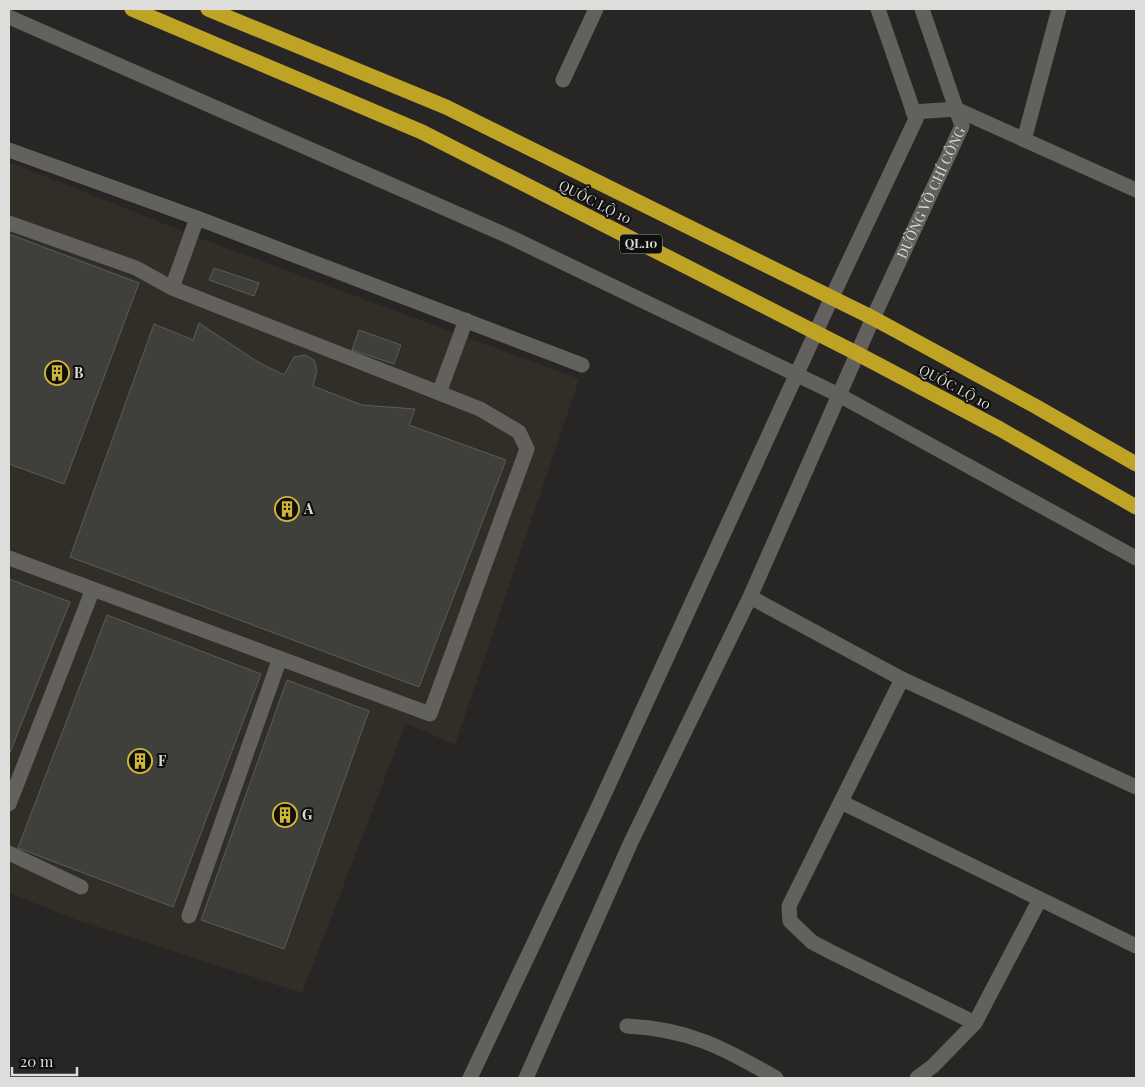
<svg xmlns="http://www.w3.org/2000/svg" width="1145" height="1087" viewBox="0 0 1145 1087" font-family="'Playfair Display',serif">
	<rect width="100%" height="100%" fill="#272624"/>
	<!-- built -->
	<path fill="#302e26" d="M 9,162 L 210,242 L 579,379 L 455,745 L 406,723 L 302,993 L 77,920 L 9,893 Z"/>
	<!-- building -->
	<path fill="#3f3f3c" stroke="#5b5b58" d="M 9,234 L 139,283 L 64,484 L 9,464 Z
		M 214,268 L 259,283 L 254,296 L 209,280 Z
		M 199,323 L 258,362 L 284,375 L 294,357 L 305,355 L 314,360 L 317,371 L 313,386 L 362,405 L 415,409 L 409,425 L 506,460 L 419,687 L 70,557 L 154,324 L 193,340 Z
		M 359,330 L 401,345 L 394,364 L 352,350 Z
		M 9,579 L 70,602 L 9,755 Z
		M 107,615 L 261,674 L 173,907 L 18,848 Z
		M 287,680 L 369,711 L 284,949 L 201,920 Z"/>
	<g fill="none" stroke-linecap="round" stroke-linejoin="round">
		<!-- street -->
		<path stroke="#62615e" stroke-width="15" d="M 9,17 L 510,237 L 839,395 L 1136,558
			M 563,80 L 596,9
			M 913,112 L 956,109 L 1136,190
			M 1024,140 L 1059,9
			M 9,150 L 197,218 L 582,365
			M 9,223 L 136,268 L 172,288
			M 439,393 L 466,320
			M 9,558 L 430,714 L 527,449 L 519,432 L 480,409 L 172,288 L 197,218
			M 750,597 L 873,318
			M 902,679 L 1136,787
			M 9,804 L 93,589
			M 9,853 L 81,887
			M 1040,899 L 1136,946
			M 189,916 L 280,658
			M 627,1026 C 689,1029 724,1048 776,1078
			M 470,1078 L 596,812 L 832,297
			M 526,1078 L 631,842 L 750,597 L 902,679 L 789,906 L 790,921 L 812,942 L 829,951 L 975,1023 L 1040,899 L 841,802
			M 917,1078 L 933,1066 L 975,1023"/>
		<!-- secondary -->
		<g stroke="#62615e" stroke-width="15">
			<path d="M 832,297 L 916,119 L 878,9"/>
			<path id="s1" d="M 873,318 L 962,126 L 922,9"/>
		</g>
		<!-- highway -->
		<path stroke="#bfa325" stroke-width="15" d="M 132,9 L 422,132 L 858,354 L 1000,429 L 1136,507
			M 208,9 L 446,107 L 873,318 L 1035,406 L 1136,464"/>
	</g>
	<!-- icons -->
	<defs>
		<symbol id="building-ring" viewBox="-11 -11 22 22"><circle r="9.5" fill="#0f0f0e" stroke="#d4b635" stroke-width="1.5"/><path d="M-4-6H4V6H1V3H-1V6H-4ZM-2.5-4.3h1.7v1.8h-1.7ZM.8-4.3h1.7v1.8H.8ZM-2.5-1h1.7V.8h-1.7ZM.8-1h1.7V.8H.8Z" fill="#d4b635"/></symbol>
	</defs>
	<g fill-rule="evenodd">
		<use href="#building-ring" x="43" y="359" width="28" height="28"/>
		<use href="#building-ring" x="273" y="495" width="28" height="28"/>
		<use href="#building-ring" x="126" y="747" width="28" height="28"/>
		<use href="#building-ring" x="271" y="801" width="28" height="28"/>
	</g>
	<g text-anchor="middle" stroke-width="4" stroke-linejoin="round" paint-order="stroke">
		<!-- shield labels -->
		<rect fill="#0f0f0e" stroke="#9f9f9e" stroke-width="1" x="620" y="234.5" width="42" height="19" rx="4"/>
		<g font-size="12" font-weight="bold" fill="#dddddb">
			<text x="641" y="248">QL.10</text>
		</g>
		<!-- street labels -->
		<g font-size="14" fill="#dddddb" stroke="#0f0f0e">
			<text dy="5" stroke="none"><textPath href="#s1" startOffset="138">ĐƯỜNG VÕ CHÍ CÔNG</textPath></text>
			<text transform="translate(595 202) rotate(27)" y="5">QUỐC LỘ 10</text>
			<text transform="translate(955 387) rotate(28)" y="5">QUỐC LỘ 10</text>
		</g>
		<!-- poi labels -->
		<g font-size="14" font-weight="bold" fill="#dddddb" stroke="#0f0f0e" text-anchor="start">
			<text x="74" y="378">B</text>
			<text x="304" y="514">A</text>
			<text x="158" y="766">F</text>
			<text x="302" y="820">G</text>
		</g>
	</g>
	<!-- border -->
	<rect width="1145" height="1087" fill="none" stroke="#dddddb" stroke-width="20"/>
	<!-- scale -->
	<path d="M12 1067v8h65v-8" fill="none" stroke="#dddddb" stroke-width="2.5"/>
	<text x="20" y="1067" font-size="15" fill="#dddddb" stroke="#0f0f0e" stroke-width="4" paint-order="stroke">20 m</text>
</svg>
